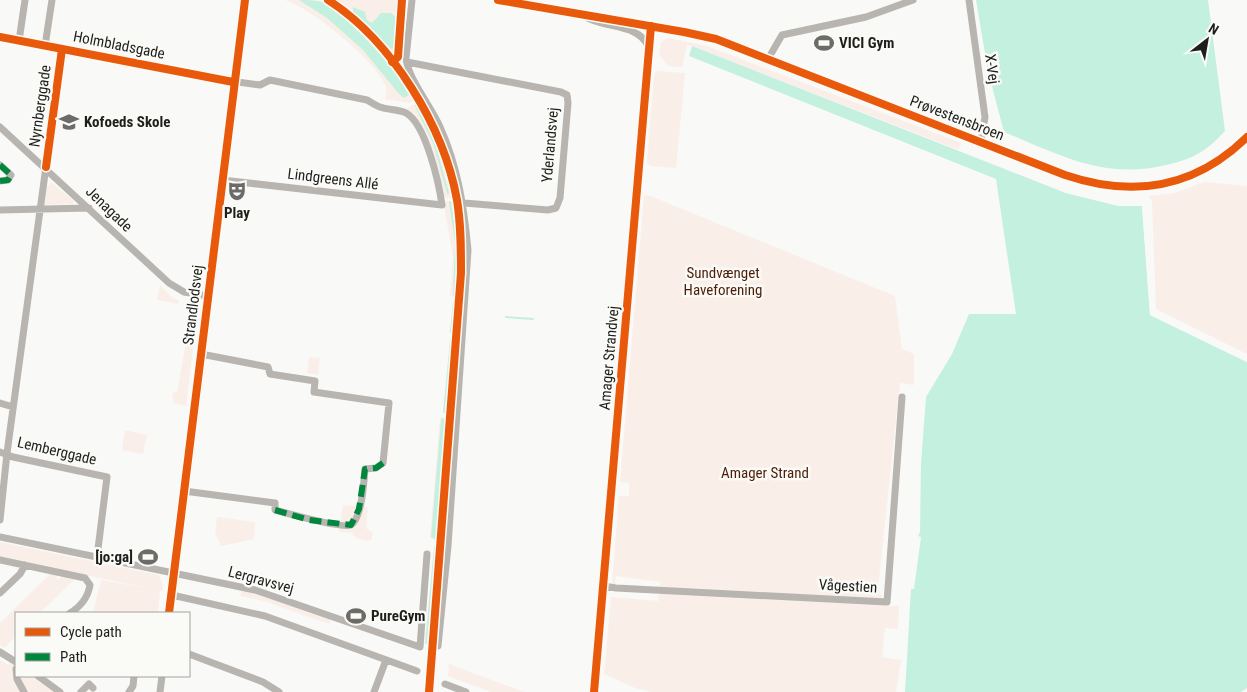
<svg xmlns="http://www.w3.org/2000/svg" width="1247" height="692" viewBox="0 0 1247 692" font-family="'Roboto Condensed',sans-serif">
	<rect width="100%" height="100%" fill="#f9f9f8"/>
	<!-- green -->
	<path fill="#faeee9" d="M 285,0 C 296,0 314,0 324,1 C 357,16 394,70 415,100 L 409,103 L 385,99 C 386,95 387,91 386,87 C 378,62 311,8 285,0 Z
		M 331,0 L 398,0 L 401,4 L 397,56 L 393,59 L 364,28 Z
		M 668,38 L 707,46 L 961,143 L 959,150 L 692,46 L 687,45 L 682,67 L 668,66 L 659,55 L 661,42 Z
		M 657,71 L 685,73 L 676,168 L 651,166 L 647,163 L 654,75 Z
		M 417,102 L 437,142 L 454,198 L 443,197 C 437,172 429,122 406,109 Z
		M 51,182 L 74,201 L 73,204 L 45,205 L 47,187 Z
		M 1204,182 L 1247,186 L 1247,354 L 1156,309 L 1152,202 L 1149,196 L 1175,193 Z
		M 648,195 L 895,296 L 902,349 L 914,354 L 914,385 L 900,383 L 878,589 L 886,606 L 899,606 L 898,629 L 885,628 L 882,657 L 901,660 L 896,692 L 651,692 L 635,688 L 604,674 L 611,597 L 658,601 L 661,582 L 616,576 L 615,585 L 612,584 L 619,496 L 629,496 L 629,483 L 620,482 L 644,196 Z
		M 443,201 L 455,202 L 458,239 L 456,297 L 450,296 L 453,257 Z
		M 160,285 L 174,299 L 179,300 L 178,304 L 157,300 Z
		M 186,302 L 194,303 L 198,308 L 186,406 L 174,403 L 172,393 L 177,392 L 192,309 L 185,307 Z
		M 309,357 L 320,358 L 318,375 L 307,373 Z
		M 443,417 L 446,420 L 438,535 L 434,540 L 430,537 L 440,418 Z
		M 125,430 L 147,435 L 143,454 L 122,450 Z
		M 343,505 L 368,508 L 366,528 L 373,533 L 371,540 C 365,542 355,539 352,533 L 339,532 Z
		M 217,517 L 255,522 L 254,539 L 221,546 L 215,533 Z
		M 0,542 L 159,575 L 163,585 L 163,591 L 160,591 L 158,613 L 93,613 L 101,580 L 151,589 L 0,557 Z
		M 47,572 L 58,575 L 56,577 L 58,580 L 62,576 L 75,579 L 40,613 L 16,613 L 16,636 L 4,648 L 0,645 L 0,623 L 49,575 Z
		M 242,590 L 278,598 L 331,619 L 329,624 L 264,601 L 240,596 Z
		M 0,660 L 8,665 L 10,661 L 16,665 L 16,676 L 34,676 L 57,692 L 0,692 Z
		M 449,663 L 454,666 L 524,692 L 491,692 L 448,676 Z"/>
	<!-- water -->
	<path fill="#c4f0e0" d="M 299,0 C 306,0 315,0 322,2 C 346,14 399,71 409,95 L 404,98 L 399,94 L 363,50 L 327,18 Z
		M 976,0 L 1208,0 L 1225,131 C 1207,151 1193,159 1166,165 C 1104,180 1060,155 1004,132 L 988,71 Z
		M 353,7 L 365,12 L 367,20 L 372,23 L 381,13 L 391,13 L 396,17 L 394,47 L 391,49 L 353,12 Z
		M 692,46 L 1066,193 L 1119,206 L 1142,206 L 1150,315 L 1247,362 L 1247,688 L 1241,692 L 905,692 L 911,589 L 914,589 L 921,537 L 918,536 L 920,532 L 921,464 L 926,397 L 952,354 L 969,314 L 1016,314 L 996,179 L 689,56 Z
		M 443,418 L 445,420 L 437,537 L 434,539 L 431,537 L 441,420 Z"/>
	<!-- pier -->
	<path fill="#f9f9f8" d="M 960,147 L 1066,191 L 1119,204 L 1143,204 L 1153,313 L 1247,359 L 1247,362 L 1150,315 L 1142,206 L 1119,206 L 1066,193 L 959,150 Z"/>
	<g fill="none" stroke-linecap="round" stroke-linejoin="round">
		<!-- stream -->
		<path stroke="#c4f0e0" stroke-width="2" d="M 416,106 L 434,143 L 448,193
			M 450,202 L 456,243 L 454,294
			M 506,317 L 533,319
			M 451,332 L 454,301
			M 444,412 L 451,340
			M 426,643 L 435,547"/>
		<!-- minor -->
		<path stroke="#b8b5b0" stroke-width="7" d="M 412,0 L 406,58 C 408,79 431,106 440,127 C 458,167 464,207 468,250 L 448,546 L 438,646
			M 498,0 L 684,32 L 716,39 L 1065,175 C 1133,198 1195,188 1247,137
			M 969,0 L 985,117 L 981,142
			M 584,16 C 604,29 638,23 648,46
			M 0,37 L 223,80 L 260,85 L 270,80 L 367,100 C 371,102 376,106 380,107 C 388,110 399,109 406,113 C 426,124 439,184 442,205 L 222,180
			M 19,41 L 25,0
			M 45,46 L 52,0
			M 768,59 L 782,35 L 866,17 L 913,0
			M 407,62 L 561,92 L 567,95 L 568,103 L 560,198 L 556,208 L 548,210 L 464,203
			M 0,127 L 169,283 L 184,292 L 207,296
			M 0,165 L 11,175 L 8,180 L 0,181
			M 0,210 L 89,208
			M 0,403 L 13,407
			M 0,452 L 13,457 L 107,477 L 97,557
			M 184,491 L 275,503 L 275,510 C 286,513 344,529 351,525 C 362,518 364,481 365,469 L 376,468 L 383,463 L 389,403 L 314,392 L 315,381 L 270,374 L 268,367 L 201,354
			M 0,520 L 7,453 L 62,49
			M 0,537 L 255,590 L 420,647 L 427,554
			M 0,560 L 85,578 L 90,585 C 88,597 80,607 70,613
			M 603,586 L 616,588 L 887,602 L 902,397
			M 0,593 L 20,574 L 25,565
			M 172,595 L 265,616 L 417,671
			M 169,613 L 245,0
			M 0,652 L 16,662
			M 189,654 L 263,682 L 279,692
			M 16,669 L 17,679 L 24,692
			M 38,676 L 60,692
			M 445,684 L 466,692
			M 81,692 L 89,684 L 93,688
			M 129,692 L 133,686 L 134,676
			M 160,692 L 162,676
			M 374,692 L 386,660
			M 594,692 L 651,26"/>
		<!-- quiet -->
		<path stroke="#00873e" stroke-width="6" stroke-dasharray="12 6" stroke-linecap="butt" d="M 0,165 L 11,175 L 8,180 L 0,181
			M 275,510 L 309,520 L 351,525 L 359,509 L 365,469 L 376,468 L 383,463"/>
		<defs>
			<path id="cycleway" d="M 328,0 C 392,41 444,127 457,200 C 461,224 461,248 461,273 L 429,692
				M 498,0 L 684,32 L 716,39 L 1065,175 C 1133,198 1195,188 1247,137
				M 0,37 L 233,82
				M 392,62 L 398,57 L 402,0
				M 46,167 L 62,49
				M 169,613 L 245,0
				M 594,692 L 651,26"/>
		</defs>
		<!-- cycleway casing -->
		<use href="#cycleway" stroke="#fafaf7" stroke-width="11"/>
		<!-- cycleway -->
		<use href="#cycleway" stroke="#e8590c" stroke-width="8"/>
	</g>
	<!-- icons -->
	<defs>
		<symbol id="stadium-bare" viewBox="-9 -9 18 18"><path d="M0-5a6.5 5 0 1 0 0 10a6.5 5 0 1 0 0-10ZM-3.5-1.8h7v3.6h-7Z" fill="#6b6b6a" stroke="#fafaf7" stroke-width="2.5" paint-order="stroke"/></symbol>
		<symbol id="school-bare" viewBox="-9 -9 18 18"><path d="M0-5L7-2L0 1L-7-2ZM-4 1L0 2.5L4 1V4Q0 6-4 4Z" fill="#6b6b6a" stroke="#fafaf7" stroke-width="2.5" paint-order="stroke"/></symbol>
		<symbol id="theatre-bare" viewBox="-9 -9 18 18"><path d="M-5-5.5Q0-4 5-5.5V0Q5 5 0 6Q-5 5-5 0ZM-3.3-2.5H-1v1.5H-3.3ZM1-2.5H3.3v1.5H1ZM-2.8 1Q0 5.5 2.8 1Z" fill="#6b6b6a" stroke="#fafaf7" stroke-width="2.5" paint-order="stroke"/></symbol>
	</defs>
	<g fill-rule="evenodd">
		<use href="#stadium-bare" x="810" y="29" width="28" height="28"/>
		<use href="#school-bare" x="55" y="108" width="28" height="28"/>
		<use href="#theatre-bare" x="223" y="177" width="28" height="28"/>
		<use href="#stadium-bare" x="134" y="543" width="28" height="28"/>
		<use href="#stadium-bare" x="342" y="602" width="28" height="28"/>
	</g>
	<g text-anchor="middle" stroke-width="5" stroke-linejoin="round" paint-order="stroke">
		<!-- poi labels -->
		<g font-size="15" font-weight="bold" fill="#1e1e1d" stroke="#fafaf7" text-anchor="start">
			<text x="839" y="48">VICI Gym</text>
			<text x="84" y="127">Kofoeds Skole</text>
			<text x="237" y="218" text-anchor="middle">Play</text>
			<text x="133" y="562" text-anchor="end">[jo:ga]</text>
			<text x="371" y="621">PureGym</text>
		</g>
		<!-- street labels -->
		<g font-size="15" fill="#1e1e1d" stroke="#fafaf7">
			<text transform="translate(119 45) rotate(11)" y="5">Holmbladsgade</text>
			<text transform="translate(992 69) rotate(82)" y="5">X-Vej</text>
			<text transform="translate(40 106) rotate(-82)" y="5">Nyrnberggade</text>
			<text transform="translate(957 118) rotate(21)" y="5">Prøvestensbroen</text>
			<text transform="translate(550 145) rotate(-85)" y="5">Yderlandsvej</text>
			<text transform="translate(333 179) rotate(7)" y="5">Lindgreens Allé</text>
			<text transform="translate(109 209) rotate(44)" y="5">Jenagade</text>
			<text transform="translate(193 305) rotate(-83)" y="5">Strandlodsvej</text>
			<text transform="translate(609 358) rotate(-85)" y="5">Amager Strandvej</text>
			<text transform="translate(57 451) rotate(13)" y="5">Lemberggade</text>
			<text transform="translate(261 580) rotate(15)" y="5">Lergravsvej</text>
			<text transform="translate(848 586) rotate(3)" y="5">Vågestien</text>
		</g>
		<!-- park labels -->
		<g font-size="15" fill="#4e1d07" stroke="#fafaf7">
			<text x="723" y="278">Sundvænget<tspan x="723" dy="17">Haveforening</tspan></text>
			<text x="765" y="478">Amager Strand</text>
		</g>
	</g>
	<!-- legend -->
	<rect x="15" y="612" width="175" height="65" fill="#fafaf7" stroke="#a2a2a0"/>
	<rect x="25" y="628" width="25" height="8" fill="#e8590c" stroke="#a2a2a0"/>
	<text x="60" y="637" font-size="15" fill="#1e1e1d">Cycle path</text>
	<rect x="25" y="653" width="25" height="8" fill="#00873e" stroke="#a2a2a0"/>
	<text x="60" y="662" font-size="15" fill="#1e1e1d">Path</text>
	<!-- north arrow -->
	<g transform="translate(1207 40) rotate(31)" stroke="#fafaf7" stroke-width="4" paint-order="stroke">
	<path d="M0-4L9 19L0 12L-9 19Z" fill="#1e1e1d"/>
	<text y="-8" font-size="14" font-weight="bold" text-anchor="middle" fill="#1e1e1d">N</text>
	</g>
</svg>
